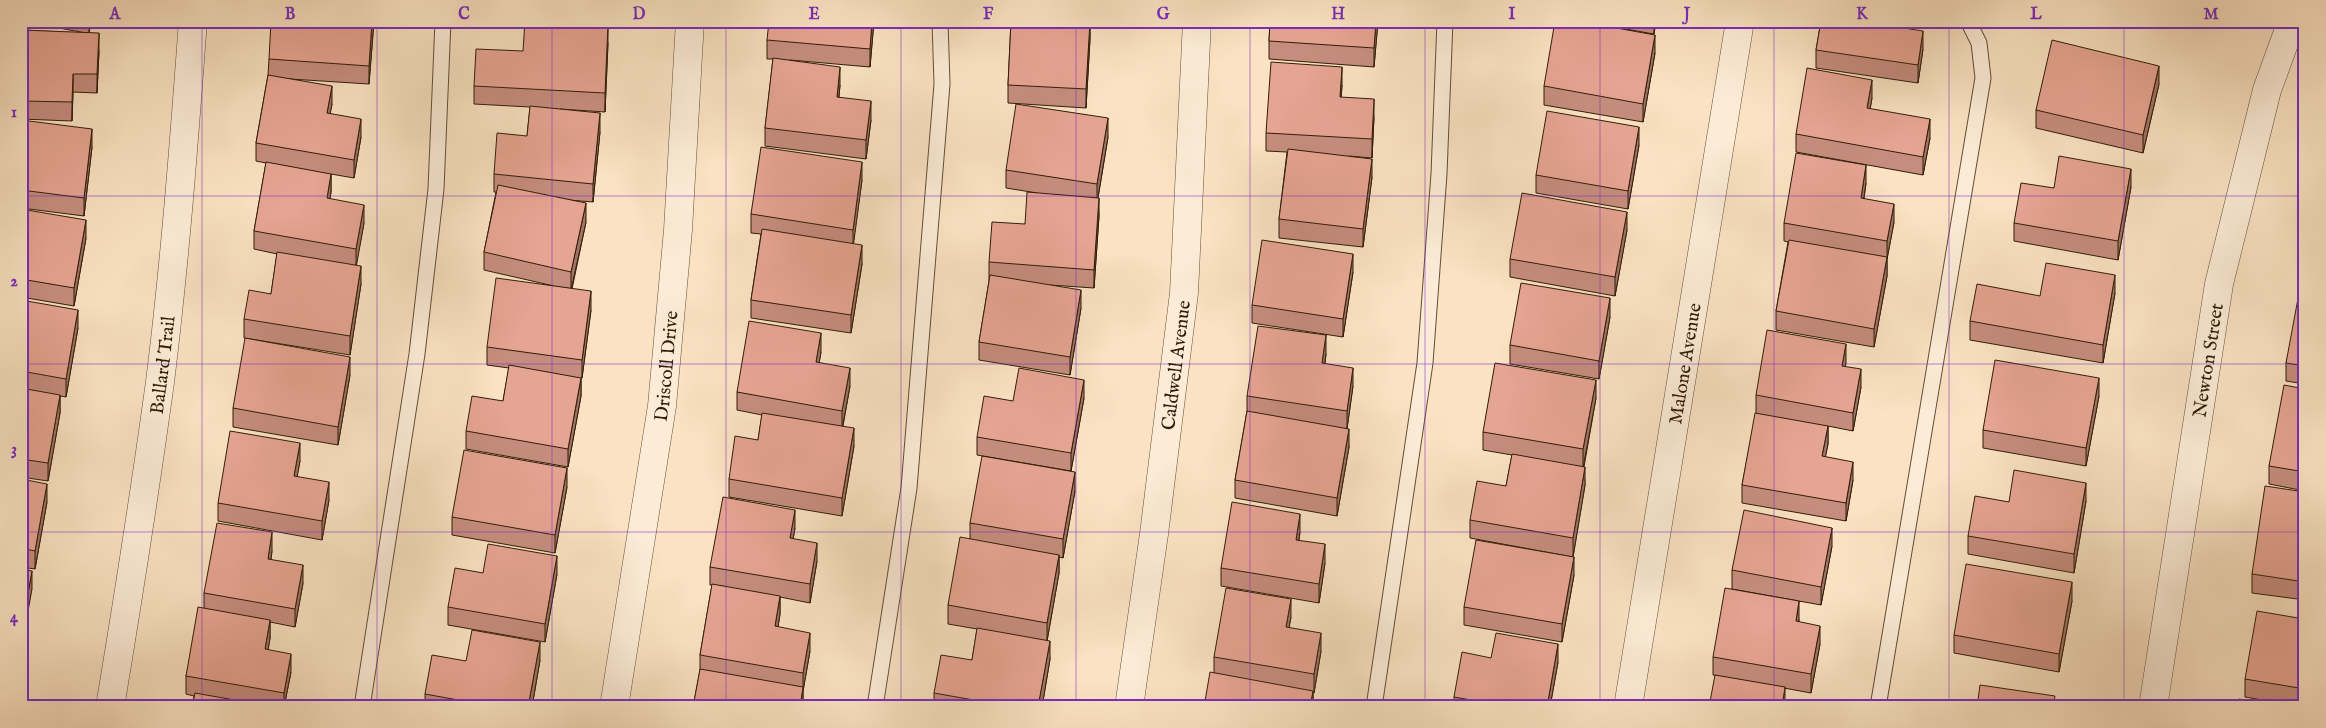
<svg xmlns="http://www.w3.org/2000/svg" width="2326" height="728" viewBox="0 0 2326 728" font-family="'IM FELL English',serif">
	<rect width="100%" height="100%" fill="#fae2c2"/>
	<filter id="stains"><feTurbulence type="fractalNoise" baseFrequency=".004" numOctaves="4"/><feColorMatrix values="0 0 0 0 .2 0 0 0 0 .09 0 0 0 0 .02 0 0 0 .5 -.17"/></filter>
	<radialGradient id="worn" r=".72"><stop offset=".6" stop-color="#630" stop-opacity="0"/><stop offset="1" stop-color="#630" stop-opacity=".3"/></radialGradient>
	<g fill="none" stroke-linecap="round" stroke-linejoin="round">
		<defs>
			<path id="service" d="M 362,707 L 417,354 L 436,189 L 443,21
				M 875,707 L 909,488 L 942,84 L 940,21
				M 1374,707 L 1425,363 L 1439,174 L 1445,21
				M 1878,707 L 1983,78 L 1979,43 L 1968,21"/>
			<g id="minor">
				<path id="s1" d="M 110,707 C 128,599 145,491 160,382 C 175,262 184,142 193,21"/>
				<path id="s2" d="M 614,707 L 662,406 L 678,230 L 690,21"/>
				<path id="s3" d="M 1129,707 L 1154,534 L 1184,293 L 1197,21"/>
				<path id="s4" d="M 1628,707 L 1740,21"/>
				<path id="s5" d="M 2153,707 L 2219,284 L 2267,90 L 2292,21"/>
			</g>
		</defs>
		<!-- service casing -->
		<use href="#service" stroke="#624e36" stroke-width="17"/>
		<!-- minor casing -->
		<use href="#minor" stroke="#624e36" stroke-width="29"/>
		<!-- service -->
		<use href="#service" stroke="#fcecd7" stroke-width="15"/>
		<!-- minor -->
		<use href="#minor" stroke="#fcecd7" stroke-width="28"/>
	</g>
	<!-- wall -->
	<path fill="#c68d7e" stroke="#301d08" d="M 21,21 L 91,21 L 89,33 L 99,51 L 97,93 L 73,92 L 72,121 L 21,119 L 21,30 L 86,33 Z
		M 374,21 L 369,84 L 290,79 L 332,104 L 330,113 L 361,137 L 354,178 L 331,174 L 331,192 L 330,199 L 364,223 L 356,265 L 361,284 L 350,355 L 244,338 L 244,319 L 271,294 L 277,254 L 254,249 L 254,231 L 266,163 L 256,161 L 256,143 L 268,75 L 269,59 Z
		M 582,21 L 605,21 L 605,22 Z
		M 874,21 L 870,67 L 790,60 L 840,85 L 839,97 L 871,120 L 866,159 L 765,146 L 765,128 L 773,59 L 767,59 L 767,40 Z
		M 1011,21 L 1103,21 L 1102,27 L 1090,25 L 1090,39 L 1086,108 L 1008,103 L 1008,85 Z
		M 1270,21 L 1378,21 L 1374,67 L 1269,59 L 1269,41 Z
		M 1580,21 L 1656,21 L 1654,34 Z
		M 1821,21 L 1901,21 L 1900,28 L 1923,49 L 1918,83 L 1816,68 L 1816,50 Z
		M 608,43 L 605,112 L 560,109 L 600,132 L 593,202 L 568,200 L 586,222 L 572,289 L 591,310 L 582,378 L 581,378 L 581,396 L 568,467 L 466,449 L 466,431 L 503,401 L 509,368 L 487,365 L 487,347 L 554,286 L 484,270 L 484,252 L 496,192 L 494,192 L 494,174 L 527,136 L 530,107 L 474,104 L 474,86 L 523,51 Z
		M 1655,53 L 1643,122 L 1544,105 L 1544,86 Z
		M 2159,84 L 2143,153 L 2036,128 L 2036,110 Z
		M 1342,85 L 1341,98 L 1374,117 L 1372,158 L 1349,156 L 1372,177 L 1363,247 L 1279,238 L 1279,219 L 1287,152 L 1266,151 L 1266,133 Z
		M 1872,98 L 1870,109 L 1930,138 L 1923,175 L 1796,152 L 1796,134 Z
		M 21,120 L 92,147 L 84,216 L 21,208 Z
		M 1108,137 L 1098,198 L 1099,216 L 1094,288 L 1050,285 L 1081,308 L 1070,375 L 979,360 L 979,342 L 989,281 L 989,262 L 1025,224 L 1037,193 L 1006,188 L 1006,170 Z
		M 1639,145 L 1628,209 L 1536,193 L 1536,175 Z
		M 862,180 L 853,244 L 862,264 L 851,333 L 751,318 L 751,300 L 761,234 L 751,233 L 751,214 Z
		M 1866,183 L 1864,199 L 1894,222 L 1887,259 L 1887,276 L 1874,347 L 1776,330 L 1776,311 L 1788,242 L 1784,241 L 1784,223 Z
		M 2131,187 L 2118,260 L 2014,241 L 2014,223 L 2054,188 Z
		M 21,209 L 86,238 L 74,306 L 21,297 Z
		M 1627,230 L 1615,296 L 1510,277 L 1510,259 Z
		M 1353,272 L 1343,337 L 1252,323 L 1252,305 Z
		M 2115,293 L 2103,363 L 1970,340 L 1970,321 L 2040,296 Z
		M 2305,294 L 2305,384 L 2286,381 L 2286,363 Z
		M 21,300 L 78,328 L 66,397 L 60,396 L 60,413 L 48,481 L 21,477 Z
		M 1610,317 L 1599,379 L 1510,364 L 1510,345 Z
		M 821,352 L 819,363 L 850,386 L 843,426 L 854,446 L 842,516 L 729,497 L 729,479 L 758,440 L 762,415 L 737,410 L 737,392 Z
		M 1326,354 L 1325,364 L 1353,386 L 1347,428 L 1349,447 L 1337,516 L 1235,498 L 1235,480 L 1247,411 L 1247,396 Z
		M 1846,363 L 1845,366 L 1861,387 L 1853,431 L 1828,426 L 1828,444 L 1825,457 L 1853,480 L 1846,521 L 1742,503 L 1742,485 L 1756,413 L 1756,395 Z
		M 350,375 L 338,445 L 233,427 L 233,408 Z
		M 2305,389 L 2305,491 L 2269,484 L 2269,466 Z
		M 2099,396 L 2086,466 L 1983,448 L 1983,430 Z
		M 1084,398 L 1071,471 L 977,455 L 977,437 L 1013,401 Z
		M 1596,398 L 1584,467 L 1585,485 L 1573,557 L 1470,538 L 1470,520 L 1506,486 L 1512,455 L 1483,450 L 1483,432 Z
		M 300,461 L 297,476 L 329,500 L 322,540 L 218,521 L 218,503 Z
		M 21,479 L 47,502 L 35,569 L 21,567 Z
		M 567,487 L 555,553 L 452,535 L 452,517 Z
		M 1075,491 L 1063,558 L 1059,557 L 1059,573 L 1047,641 L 1050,659 L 1042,707 L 934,707 L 934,693 L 972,660 L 977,629 L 948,624 L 948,605 L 970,539 L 970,523 Z
		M 2305,492 L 2305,600 L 2252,593 L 2252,574 Z
		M 2086,501 L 2074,573 L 1968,554 L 1968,536 L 2009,502 Z
		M 795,528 L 793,539 L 817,561 L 810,603 L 780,597 L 780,614 L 778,627 L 810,651 L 803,691 L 803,707 L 693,707 L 700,670 L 700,655 L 712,585 L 710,585 L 710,567 Z
		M 1300,532 L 1299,540 L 1325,563 L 1319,603 L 1221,586 L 1221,568 Z
		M 1832,546 L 1821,605 L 1732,589 L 1732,570 Z
		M 272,551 L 271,559 L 303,583 L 295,627 L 270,622 L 270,638 L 268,650 L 291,672 L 284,707 L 192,707 L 194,696 L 186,694 L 186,676 L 204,608 L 204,593 Z
		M 483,573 L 557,574 L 545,642 L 448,625 L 448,607 Z
		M 1574,575 L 1562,642 L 1464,625 L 1464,607 Z
		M 2072,601 L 2059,672 L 1954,653 L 1954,635 Z
		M 1291,617 L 1289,627 L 1321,651 L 1314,693 L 1313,693 L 1313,707 L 1214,673 L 1214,657 Z
		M 1799,619 L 1799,622 L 1820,644 L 1811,693 L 1713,675 L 1713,657 Z
		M 2304,637 L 2302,646 L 2305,647 L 2305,707 L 2301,707 L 2245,697 L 2245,679 Z
		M 1491,658 L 1558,662 L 1550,707 L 1454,707 L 1454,697 Z
		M 540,660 L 532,707 L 425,707 L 425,694 L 466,661 Z"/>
	<!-- shaded-wall -->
	<path fill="#a17366" stroke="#301d08" d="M 89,21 L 91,21 L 89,33 Z
		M 372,21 L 374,21 L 369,84 L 369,66 Z
		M 872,21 L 874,21 L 870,67 L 870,49 Z
		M 1090,21 L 1090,39 L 1086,108 L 1086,89 Z
		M 1376,21 L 1378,21 L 1374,67 L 1374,48 Z
		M 1654,21 L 1656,21 L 1654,34 Z
		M 1898,21 L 1901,21 L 1897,45 L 1897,27 Z
		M 608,24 L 608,43 L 605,112 L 605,93 Z
		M 1923,31 L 1923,49 L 1918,83 L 1918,65 Z
		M 99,33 L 99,51 L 97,93 L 97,74 Z
		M 1655,35 L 1655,53 L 1643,122 L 1643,104 Z
		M 2159,66 L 2159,84 L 2143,153 L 2143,135 Z
		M 840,67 L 840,85 L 837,115 L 837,97 Z
		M 1342,67 L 1342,85 L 1340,116 L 1340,97 Z
		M 73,74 L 73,92 L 72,121 L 72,102 Z
		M 1872,80 L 1872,98 L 1867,127 L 1867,108 Z
		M 332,86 L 332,104 L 327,131 L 327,113 Z
		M 1374,99 L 1374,117 L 1372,158 L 1372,139 Z
		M 871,101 L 871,120 L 866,159 L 866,140 Z
		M 600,113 L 600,132 L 593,202 L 593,184 Z
		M 1108,118 L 1108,137 L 1097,203 L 1097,184 Z
		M 361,119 L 361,137 L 354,178 L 354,160 Z
		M 1930,119 L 1930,138 L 1923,175 L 1923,157 Z
		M 1639,127 L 1639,145 L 1628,209 L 1628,191 Z
		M 92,129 L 92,147 L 84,216 L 84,198 Z
		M 1372,159 L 1372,177 L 1363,247 L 1363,229 Z
		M 862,162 L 862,180 L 853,248 L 853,230 Z
		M 1866,165 L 1866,183 L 1861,216 L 1861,198 Z
		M 2131,169 L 2131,187 L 2118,260 L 2118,241 Z
		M 331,174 L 331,192 L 327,216 L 327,198 Z
		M 1099,198 L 1099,216 L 1094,288 L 1094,270 Z
		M 586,203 L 586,222 L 571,290 L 571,272 Z
		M 1894,204 L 1894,222 L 1887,259 L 1887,241 Z
		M 364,205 L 364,223 L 356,268 L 356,249 Z
		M 1627,212 L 1627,230 L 1615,296 L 1615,277 Z
		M 86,220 L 86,238 L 74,306 L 74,288 Z
		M 862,245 L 862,264 L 851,333 L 851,315 Z
		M 1353,254 L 1353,272 L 1343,337 L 1343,319 Z
		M 1887,257 L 1887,276 L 1874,347 L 1874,329 Z
		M 361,266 L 361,284 L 350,355 L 350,336 Z
		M 2115,275 L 2115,293 L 2103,363 L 2103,345 Z
		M 1081,290 L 1081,308 L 1070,375 L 1070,357 Z
		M 591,291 L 591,310 L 582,378 L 582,360 Z
		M 1610,298 L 1610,317 L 1599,379 L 1599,361 Z
		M 78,310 L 78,328 L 66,397 L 66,379 Z
		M 821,333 L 821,352 L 816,380 L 816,362 Z
		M 1326,335 L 1326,354 L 1322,381 L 1322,363 Z
		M 1846,344 L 1846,363 L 1842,384 L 1842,366 Z
		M 350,357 L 350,375 L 338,445 L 338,427 Z
		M 850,368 L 850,386 L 842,429 L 842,411 Z
		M 1353,368 L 1353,386 L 1347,429 L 1347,411 Z
		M 1861,369 L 1861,387 L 1853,431 L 1853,413 Z
		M 581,378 L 581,396 L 568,467 L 568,449 Z
		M 2099,378 L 2099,396 L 2086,466 L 2086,448 Z
		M 1084,380 L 1084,398 L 1071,471 L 1071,453 Z
		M 1596,380 L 1596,398 L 1583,468 L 1583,449 Z
		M 60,395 L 60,413 L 48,481 L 48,463 Z
		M 1828,426 L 1828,444 L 1822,475 L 1822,456 Z
		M 854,428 L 854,446 L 842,516 L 842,498 Z
		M 1349,429 L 1349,447 L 1337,516 L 1337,498 Z
		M 300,443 L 300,461 L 294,494 L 294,476 Z
		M 1853,462 L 1853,480 L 1846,521 L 1846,503 Z
		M 1585,467 L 1585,485 L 1573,557 L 1573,538 Z
		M 567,468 L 567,487 L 555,553 L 555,535 Z
		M 1075,472 L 1075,491 L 1063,558 L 1063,539 Z
		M 329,482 L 329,500 L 322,540 L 322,521 Z
		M 2086,483 L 2086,501 L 2074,573 L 2074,554 Z
		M 47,484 L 47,502 L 35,569 L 35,551 Z
		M 795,510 L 795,528 L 790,557 L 790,538 Z
		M 1300,514 L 1300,532 L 1296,558 L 1296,540 Z
		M 1832,528 L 1832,546 L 1821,605 L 1821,587 Z
		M 272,532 L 272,551 L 268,577 L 268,559 Z
		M 817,543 L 817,561 L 810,603 L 810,584 Z
		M 1325,544 L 1325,563 L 1319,603 L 1319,584 Z
		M 1059,555 L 1059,573 L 1047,641 L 1047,623 Z
		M 557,556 L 557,574 L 545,642 L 545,624 Z
		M 1574,557 L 1574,575 L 1562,642 L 1562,624 Z
		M 303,565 L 303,583 L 295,627 L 295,609 Z
		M 32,571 L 32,589 L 21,650 L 21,631 Z
		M 2072,582 L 2072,601 L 2059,672 L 2059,654 Z
		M 780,596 L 780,614 L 775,645 L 775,626 Z
		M 1291,599 L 1291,617 L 1286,645 L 1286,627 Z
		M 1799,601 L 1799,619 L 1796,640 L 1796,621 Z
		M 2304,619 L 2304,637 L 2299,664 L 2299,646 Z
		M 270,620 L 270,638 L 265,668 L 265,649 Z
		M 1820,626 L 1820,644 L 1811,693 L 1811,674 Z
		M 810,633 L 810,651 L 803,691 L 803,707 L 800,707 L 803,688 L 803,673 Z
		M 1321,633 L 1321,651 L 1314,693 L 1314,674 Z
		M 1050,641 L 1050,659 L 1042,707 L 1038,707 Z
		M 540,642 L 540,660 L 532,707 L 528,707 Z
		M 1558,644 L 1558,662 L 1550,707 L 1547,707 Z
		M 291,654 L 291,672 L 284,707 L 284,693 Z
		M 1785,687 L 1785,707 L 1782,707 Z
		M 1313,691 L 1313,707 L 1310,707 Z"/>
	<!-- building -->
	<path fill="#e6a492" stroke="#301d08" d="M 271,21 L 372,21 L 369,66 L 269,59 Z
		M 525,21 L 555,21 L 608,24 L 605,93 L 474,86 L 476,49 L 523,51 Z
		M 769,21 L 872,21 L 870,49 L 767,40 Z
		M 1011,21 L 1090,21 L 1086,89 L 1008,85 Z
		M 1270,21 L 1376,21 L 1374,48 L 1269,41 Z
		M 1555,21 L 1578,21 L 1655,35 L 1643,104 L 1544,86 Z
		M 1821,21 L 1898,21 L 1897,27 L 1923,31 L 1918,65 L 1816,50 Z
		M 21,30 L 99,33 L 97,74 L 73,74 L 72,102 L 21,101 Z
		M 2052,40 L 2159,66 L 2143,135 L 2036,110 Z
		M 773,58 L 840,67 L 837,97 L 871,101 L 866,140 L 765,128 Z
		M 1271,62 L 1342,67 L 1340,97 L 1374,99 L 1372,139 L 1266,133 Z
		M 1807,68 L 1872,80 L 1867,108 L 1930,119 L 1923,157 L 1796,134 Z
		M 268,75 L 332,86 L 327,113 L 361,119 L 354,160 L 256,143 Z
		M 1016,104 L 1108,118 L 1097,184 L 1006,170 Z
		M 530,106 L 600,113 L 593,184 L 494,174 L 497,133 L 527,136 Z
		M 1547,111 L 1639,127 L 1628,191 L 1536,175 Z
		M 21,120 L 92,129 L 84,198 L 21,190 Z
		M 761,147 L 862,162 L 853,230 L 751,214 Z
		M 1288,149 L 1372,159 L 1363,229 L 1279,219 Z
		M 1796,153 L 1866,165 L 1861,198 L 1894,204 L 1887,241 L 1784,223 Z
		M 2059,156 L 2131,169 L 2118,241 L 2014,223 L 2021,183 L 2054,188 Z
		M 266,162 L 331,174 L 327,198 L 364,205 L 356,249 L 254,231 Z
		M 498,185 L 586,203 L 571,272 L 484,252 Z
		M 1027,192 L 1099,198 L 1094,270 L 989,262 L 992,222 L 1025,224 Z
		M 1522,193 L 1627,212 L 1615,277 L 1510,259 Z
		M 21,209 L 86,220 L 74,288 L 21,279 Z
		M 762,229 L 862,245 L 851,315 L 751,300 Z
		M 1262,240 L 1353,254 L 1343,319 L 1252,305 Z
		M 1789,240 L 1887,257 L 1874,329 L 1776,311 Z
		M 277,252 L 361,266 L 350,336 L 244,319 L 249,290 L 271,294 Z
		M 2046,263 L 2115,275 L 2103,345 L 1970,321 L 1977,284 L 2040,296 Z
		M 990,275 L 1081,290 L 1070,357 L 979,342 Z
		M 496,278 L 591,291 L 582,360 L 487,347 Z
		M 1521,283 L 1610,298 L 1599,361 L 1510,345 Z
		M 2299,293 L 2305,294 L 2305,366 L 2286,363 Z
		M 21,300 L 78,310 L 66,379 L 21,371 Z
		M 749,321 L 821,333 L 816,362 L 850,368 L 842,411 L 737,392 Z
		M 1258,326 L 1326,335 L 1322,363 L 1353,368 L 1347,411 L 1247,396 Z
		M 1767,330 L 1846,344 L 1842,366 L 1861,369 L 1853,413 L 1756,395 Z
		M 245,338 L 350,357 L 338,427 L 233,408 Z
		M 1995,360 L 2099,378 L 2086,448 L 1983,430 Z
		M 1495,363 L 1596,380 L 1583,449 L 1483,432 Z
		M 509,365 L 581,378 L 568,449 L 466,431 L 472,396 L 503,401 Z
		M 1019,368 L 1084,380 L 1071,453 L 977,437 L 984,396 L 1013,401 Z
		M 2284,385 L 2305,389 L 2305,472 L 2269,466 Z
		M 21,388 L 60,395 L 48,463 L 21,459 Z
		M 1247,411 L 1349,429 L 1337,498 L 1235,480 Z
		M 762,413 L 854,428 L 842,498 L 729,479 L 735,436 L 758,440 Z
		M 1755,413 L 1828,426 L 1822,456 L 1853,462 L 1846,503 L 1742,485 Z
		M 230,431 L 300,443 L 294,476 L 329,482 L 322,521 L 218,503 Z
		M 464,450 L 567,468 L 555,535 L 452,517 Z
		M 1512,454 L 1585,467 L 1573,538 L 1470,520 L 1477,481 L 1506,486 Z
		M 982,456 L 1075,472 L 1063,539 L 970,523 Z
		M 2014,470 L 2086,483 L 2074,554 L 1968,536 L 1975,496 L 2009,502 Z
		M 21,479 L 47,484 L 35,551 L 21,548 Z
		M 2265,486 L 2305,492 L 2305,582 L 2252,574 Z
		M 723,497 L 795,510 L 790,538 L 817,543 L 810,584 L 710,567 Z
		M 1232,502 L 1300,514 L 1296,540 L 1325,544 L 1319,584 L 1221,568 Z
		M 1744,510 L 1832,528 L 1821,587 L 1732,570 Z
		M 217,523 L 272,532 L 268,559 L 303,565 L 295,609 L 204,593 Z
		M 960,537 L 1059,555 L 1047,623 L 948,605 Z
		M 1476,540 L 1574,557 L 1562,624 L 1464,607 Z
		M 488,544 L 557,556 L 545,624 L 448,607 L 455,568 L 483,573 Z
		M 1966,564 L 2072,582 L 2059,654 L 1954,635 Z
		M 21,569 L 32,571 L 21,631 Z
		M 712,584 L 780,596 L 775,626 L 810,633 L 803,673 L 700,655 Z
		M 1226,588 L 1291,599 L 1286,627 L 1321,633 L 1314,674 L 1214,657 Z
		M 1725,588 L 1799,601 L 1796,621 L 1820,626 L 1811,674 L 1713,657 Z
		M 198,607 L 270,620 L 265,649 L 291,654 L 284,693 L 186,676 Z
		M 2257,611 L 2304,619 L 2299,646 L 2305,647 L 2305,689 L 2245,679 Z
		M 977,628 L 1050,641 L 1038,707 L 1013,707 L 934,693 L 941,655 L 972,660 Z
		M 472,630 L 540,642 L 528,707 L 497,707 L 425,694 L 432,655 L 466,661 Z
		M 1496,633 L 1558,644 L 1547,707 L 1510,707 L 1454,697 L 1462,652 L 1491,658 Z
		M 700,669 L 803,687 L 800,707 L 693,707 Z
		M 1210,672 L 1313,691 L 1310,707 L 1204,707 Z
		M 1715,675 L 1785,687 L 1782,707 L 1709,707 Z
		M 1980,685 L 2055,696 L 2053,707 L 1977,707 Z
		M 195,693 L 274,707 L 192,707 Z
		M 2239,699 L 2280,707 L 2237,707 Z"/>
	<!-- grid -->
	<path fill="none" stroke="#7b2cbf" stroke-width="1" stroke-opacity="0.55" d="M 202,21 L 202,707M 377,21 L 377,707M 552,21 L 552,707M 726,21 L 726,707M 901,21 L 901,707M 1076,21 L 1076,707M 1250,21 L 1250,707M 1425,21 L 1425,707M 1600,21 L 1600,707M 1774,21 L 1774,707M 1949,21 L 1949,707M 2124,21 L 2124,707M 21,196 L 2305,196M 21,364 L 2305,364M 21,532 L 2305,532"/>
	<g text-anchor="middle" stroke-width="4" stroke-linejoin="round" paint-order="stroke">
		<!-- street labels -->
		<g font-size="19" fill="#301d08" stroke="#fcecd7">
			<text dy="7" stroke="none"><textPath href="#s5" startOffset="351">Newton Street</textPath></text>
			<text dy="7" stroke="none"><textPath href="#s4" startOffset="348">Malone Avenue</textPath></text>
			<text dy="7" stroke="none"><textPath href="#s1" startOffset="346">Ballard Trail</textPath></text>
			<text dy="7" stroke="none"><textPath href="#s2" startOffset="345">Driscoll Drive</textPath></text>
			<text dy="7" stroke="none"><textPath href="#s3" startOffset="345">Caldwell Avenue</textPath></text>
		</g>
	</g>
	<!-- margin -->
	<rect width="2326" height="728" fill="none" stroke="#fae2c2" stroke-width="55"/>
	<rect x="28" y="28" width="2270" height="672" fill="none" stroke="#7b2cbf" stroke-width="2"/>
	<g font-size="16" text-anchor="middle" font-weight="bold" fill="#7b2cbf">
		<text x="115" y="19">A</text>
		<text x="290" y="19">B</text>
		<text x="464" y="19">C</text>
		<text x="639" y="19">D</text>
		<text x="814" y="19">E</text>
		<text x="988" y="19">F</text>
		<text x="1163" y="19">G</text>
		<text x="1338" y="19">H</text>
		<text x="1512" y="19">I</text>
		<text x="1687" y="19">J</text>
		<text x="1862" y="19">K</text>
		<text x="2036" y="19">L</text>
		<text x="2211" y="19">M</text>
		<text x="14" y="117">1</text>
		<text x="14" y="286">2</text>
		<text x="14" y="454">3</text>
		<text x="14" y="622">4</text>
	</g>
	<rect width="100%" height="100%" filter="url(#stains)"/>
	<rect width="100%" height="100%" fill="url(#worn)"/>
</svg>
